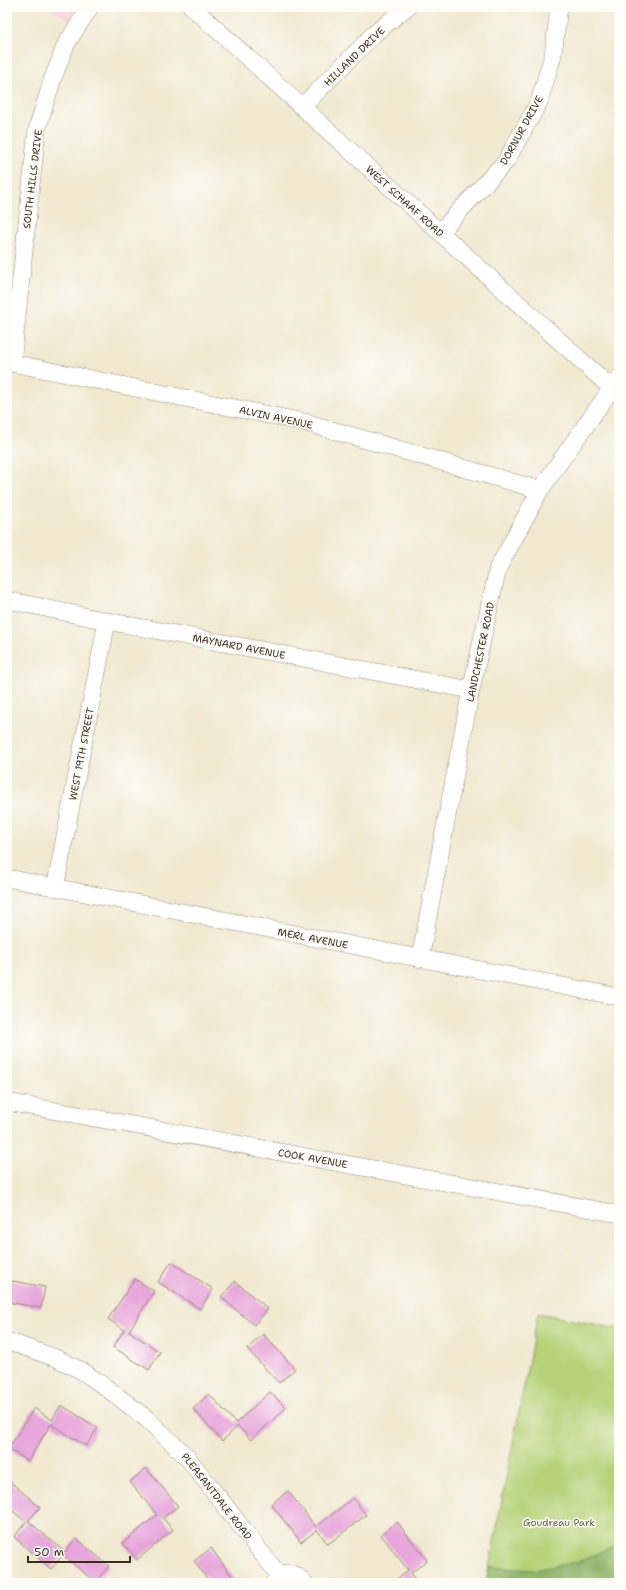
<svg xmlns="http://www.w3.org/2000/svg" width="626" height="1590" viewBox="0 0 626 1590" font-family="'Shantell Sans',sans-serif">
	<rect width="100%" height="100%" fill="#fdfcf7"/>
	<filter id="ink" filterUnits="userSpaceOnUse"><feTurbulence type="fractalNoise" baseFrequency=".025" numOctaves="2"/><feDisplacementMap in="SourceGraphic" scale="8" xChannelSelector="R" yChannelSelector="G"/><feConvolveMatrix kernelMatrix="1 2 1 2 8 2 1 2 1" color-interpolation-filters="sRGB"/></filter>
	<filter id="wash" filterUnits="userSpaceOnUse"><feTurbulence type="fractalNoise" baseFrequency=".012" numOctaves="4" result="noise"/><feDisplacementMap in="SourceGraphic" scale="16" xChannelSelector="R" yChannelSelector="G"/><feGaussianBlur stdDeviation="0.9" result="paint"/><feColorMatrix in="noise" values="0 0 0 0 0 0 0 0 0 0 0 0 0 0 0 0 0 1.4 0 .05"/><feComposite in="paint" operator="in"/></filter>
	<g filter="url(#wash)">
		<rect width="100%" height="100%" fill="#f0e9d0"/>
		<!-- built -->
		<path fill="#f6cfd7" d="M 47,7 L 90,7 L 78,25 Z"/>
		<!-- green -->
		<path fill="#b6d37a" stroke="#787e4c" d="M 538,1313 L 619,1329 L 619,1583 L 486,1583 Z"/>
		<!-- forest -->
		<path fill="#90b56a" stroke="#667044" d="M 619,1543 L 619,1583 L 486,1583 L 489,1567 L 533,1570 L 581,1561 Z"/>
		<g id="blocks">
			<!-- building -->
			<path fill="#e8a7dc" d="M 171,1262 L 213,1289 L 200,1309 L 158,1282 Z
				M 135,1279 L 154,1291 L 129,1331 L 160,1352 L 149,1370 L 113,1347 L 124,1330 L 108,1319 Z
				M 7,1280 L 45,1287 L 41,1308 L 7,1302 Z
				M 235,1281 L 268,1309 L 254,1325 L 221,1297 Z
				M 263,1334 L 295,1369 L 279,1383 L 247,1349 Z
				M 270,1392 L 286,1408 L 251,1440 L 238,1426 L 222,1441 L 193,1409 L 209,1394 L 236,1423 Z
				M 61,1405 L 98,1428 L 86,1446 L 51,1424 L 28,1461 L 8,1449 L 34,1408 L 52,1420 Z
				M 146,1468 L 178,1506 L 163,1518 L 173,1530 L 137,1560 L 123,1543 L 157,1515 L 130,1482 Z
				M 7,1479 L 40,1507 L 28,1521 L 65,1552 L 76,1538 L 109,1566 L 95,1582 L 63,1555 L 51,1569 L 14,1537 L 26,1522 L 7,1506 Z
				M 288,1491 L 316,1527 L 353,1498 L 366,1515 L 328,1544 L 317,1530 L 301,1542 L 271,1504 Z
				M 397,1522 L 427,1560 L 411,1573 L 419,1583 L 392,1583 L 408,1570 L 381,1535 Z
				M 211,1548 L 237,1583 L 210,1583 L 194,1561 Z"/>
		</g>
	</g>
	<g filter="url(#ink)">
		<use href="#blocks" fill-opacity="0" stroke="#968a77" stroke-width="1"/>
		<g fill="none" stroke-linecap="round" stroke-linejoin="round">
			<defs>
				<path id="minor" d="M 192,7 L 619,395
					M 302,107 L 374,34 L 407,7
					M 440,232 L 506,161 L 539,102 L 553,55 L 559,7
					M 7,362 L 304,422 L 540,490
					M 12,363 L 37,129 L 53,78 L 66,44 L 90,7
					M 7,600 L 107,621 L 471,690
					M 7,878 L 619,997
					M 55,888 L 107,621
					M 420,959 L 471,690 L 498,568 L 540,490 L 619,378
					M 7,1102 L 619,1214
					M 7,1341 L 56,1358 L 82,1371 L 104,1386 L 147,1419 L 187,1457 L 278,1574
					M 274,1583 L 278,1574 C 288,1572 297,1574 304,1583"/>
			</defs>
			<!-- minor casing -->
			<use href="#minor" stroke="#968a77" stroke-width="18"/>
			<!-- minor -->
			<use href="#minor" stroke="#fff" stroke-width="17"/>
		</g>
	</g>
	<g text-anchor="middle" stroke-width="3" stroke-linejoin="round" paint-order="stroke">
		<!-- street labels -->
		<g font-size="10" fill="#3b2a1e" stroke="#fdfcf7">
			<text transform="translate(354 56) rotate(-44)" y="4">HILLAND DRIVE</text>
			<text transform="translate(521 130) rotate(-61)" y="4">DORNUR DRIVE</text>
			<text transform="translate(32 179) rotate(-83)" y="4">SOUTH HILLS DRIVE</text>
			<text transform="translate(405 201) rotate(42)" y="4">WEST SCHAAF ROAD</text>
			<text transform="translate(276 417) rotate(12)" y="4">ALVIN AVENUE</text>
			<text transform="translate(239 646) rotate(11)" y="4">MAYNARD AVENUE</text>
			<text transform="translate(480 652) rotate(-78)" y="4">LANDCHESTER ROAD</text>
			<text transform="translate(81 754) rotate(-79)" y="4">WEST 19TH STREET</text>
			<text transform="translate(313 938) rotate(11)" y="4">MERL AVENUE</text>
			<text transform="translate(313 1158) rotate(10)" y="4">COOK AVENUE</text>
			<text transform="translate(217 1496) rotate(52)" y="4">PLEASANTDALE ROAD</text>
		</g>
		<!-- park labels -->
		<g font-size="10" fill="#605d3a" stroke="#fdfcf7">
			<text x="559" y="1526">Goudreau Park</text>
		</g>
	</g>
	<!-- margin -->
	<rect width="626" height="1590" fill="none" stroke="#fdfcf7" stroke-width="24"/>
	<!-- scale -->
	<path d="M28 1556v6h102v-6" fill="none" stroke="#3b2a1e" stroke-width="2"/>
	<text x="34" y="1556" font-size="12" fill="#3b2a1e" stroke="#fdfcf7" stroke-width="3" paint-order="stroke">50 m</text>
</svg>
